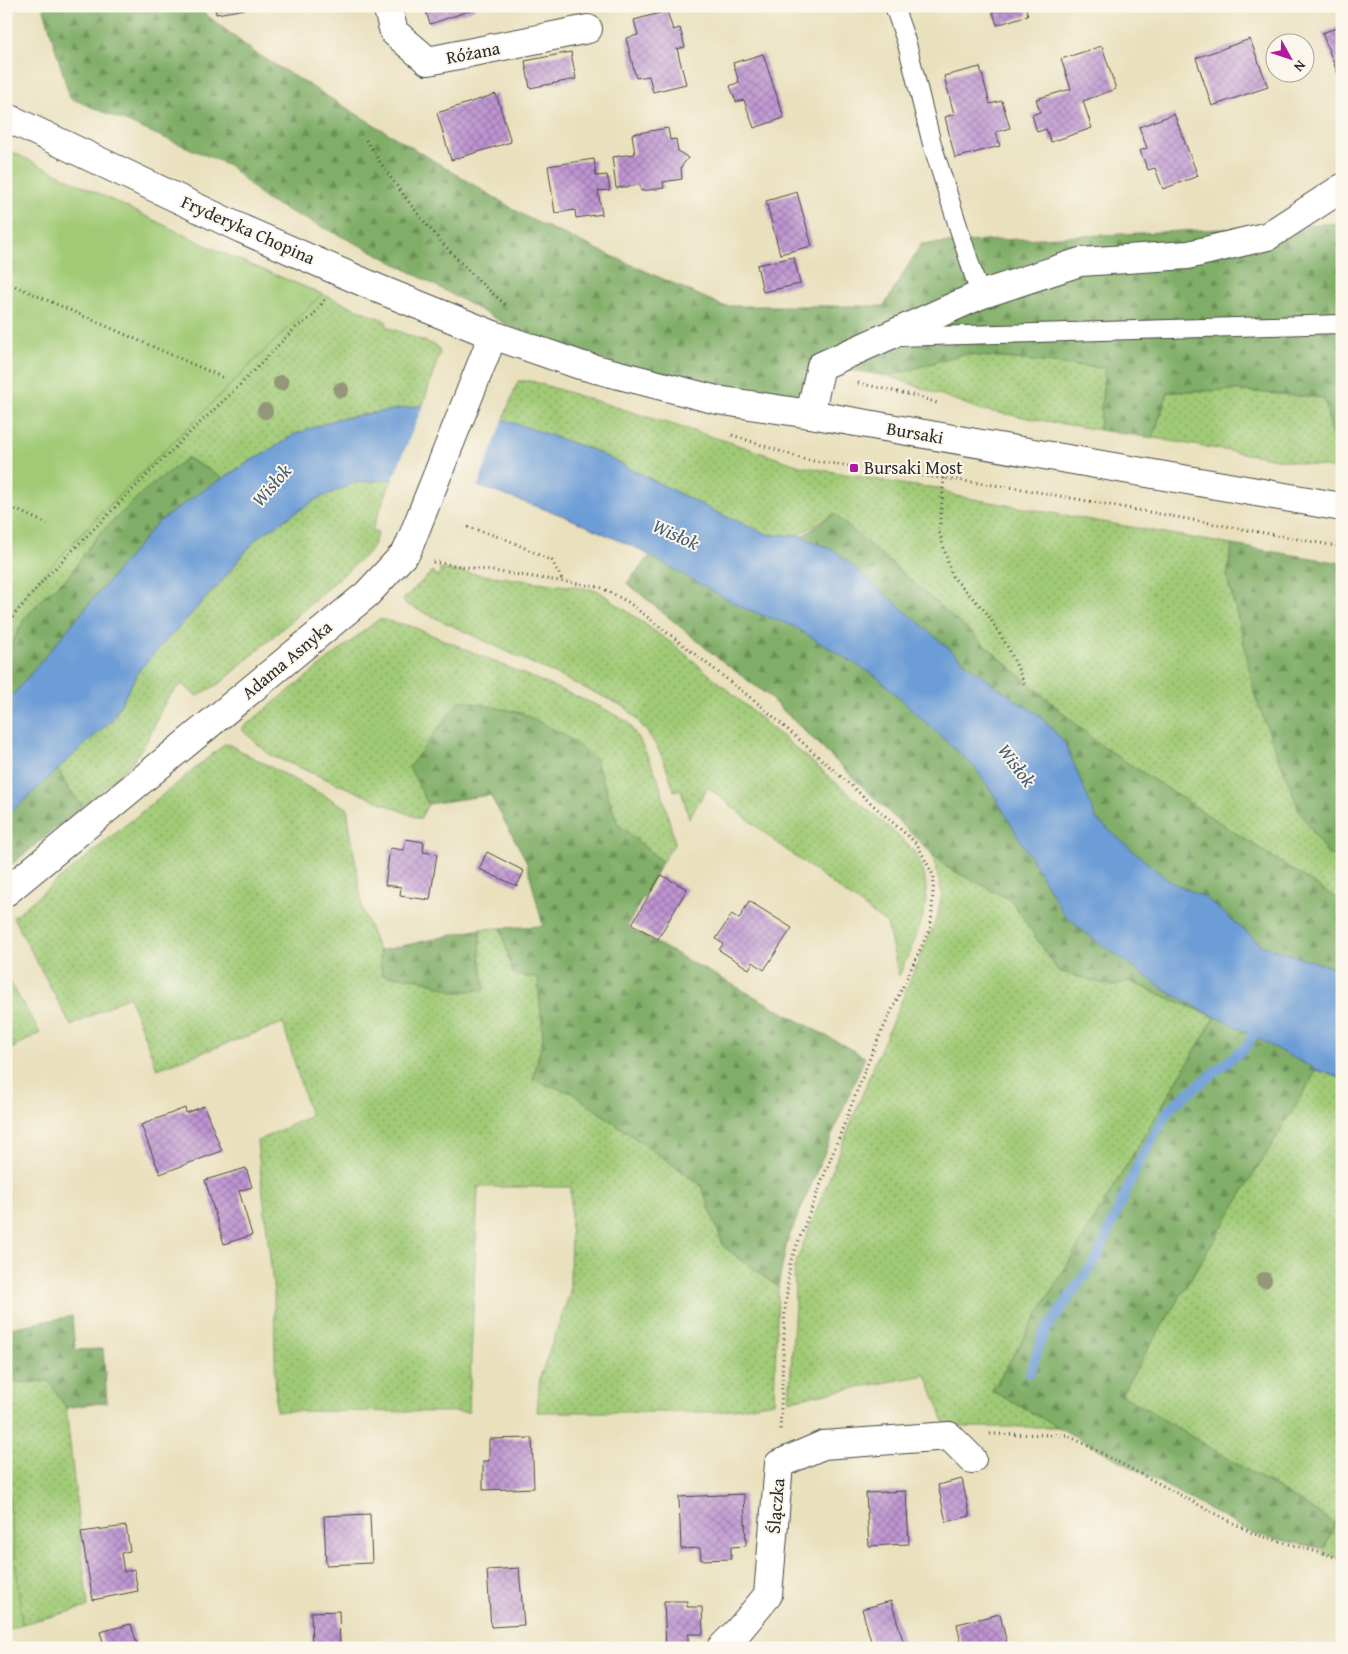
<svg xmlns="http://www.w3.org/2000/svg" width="1348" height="1654" viewBox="0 0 1348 1654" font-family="'Gentium Book Plus',serif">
	<defs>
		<pattern id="grass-dots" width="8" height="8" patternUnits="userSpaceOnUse" patternTransform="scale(1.25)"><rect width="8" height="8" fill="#a0ca76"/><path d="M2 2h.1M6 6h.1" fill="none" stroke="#83a461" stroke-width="1.8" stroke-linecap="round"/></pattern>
		<pattern id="forest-firs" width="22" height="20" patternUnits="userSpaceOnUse" patternTransform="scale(1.25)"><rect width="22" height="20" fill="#80ae67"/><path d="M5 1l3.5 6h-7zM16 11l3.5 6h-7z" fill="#698e55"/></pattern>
		<pattern id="building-cross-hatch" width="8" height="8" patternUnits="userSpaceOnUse" patternTransform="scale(1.25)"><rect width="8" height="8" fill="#be94d1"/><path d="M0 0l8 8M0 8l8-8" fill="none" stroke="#9b79aa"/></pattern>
	</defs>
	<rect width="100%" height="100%" fill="#fbf7ec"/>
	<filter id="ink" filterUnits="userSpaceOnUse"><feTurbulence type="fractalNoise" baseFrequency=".02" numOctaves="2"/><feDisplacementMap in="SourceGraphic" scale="10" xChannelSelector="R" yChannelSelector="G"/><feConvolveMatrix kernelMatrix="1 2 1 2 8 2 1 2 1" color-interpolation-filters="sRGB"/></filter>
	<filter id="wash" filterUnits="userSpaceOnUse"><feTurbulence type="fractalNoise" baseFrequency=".0096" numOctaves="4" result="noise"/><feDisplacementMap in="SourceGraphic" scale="20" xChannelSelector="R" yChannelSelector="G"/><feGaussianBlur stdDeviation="1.12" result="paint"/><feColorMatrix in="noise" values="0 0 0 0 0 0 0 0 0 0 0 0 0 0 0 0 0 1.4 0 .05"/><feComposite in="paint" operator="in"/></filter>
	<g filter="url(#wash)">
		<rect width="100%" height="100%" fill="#e9e0bd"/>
		<!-- grass -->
		<path fill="url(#grass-dots)" stroke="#667a50" d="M 322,294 L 386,321 L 387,327 L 437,346 L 440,352 L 423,405 L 337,419 L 256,457 L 223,478 L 187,458 L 98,535 L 68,577 L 45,595 L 6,656 L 6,619 L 43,575 L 90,524 Z
			M 963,354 L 1105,368 L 1099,430 L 982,410 L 889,376 Z
			M 518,381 L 531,381 L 726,441 L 800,466 L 907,485 L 940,488 L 956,496 L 1232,545 L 1227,577 L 1242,634 L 1327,854 L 1342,857 L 1342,902 L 1100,745 L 834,514 L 798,535 L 770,535 L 720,514 L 593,450 L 503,420 Z
			M 1232,390 L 1324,398 L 1342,470 L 1153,438 L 1168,392 Z
			M 392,479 L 372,530 L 378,533 L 371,550 L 222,682 L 197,696 L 181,684 L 166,700 L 148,739 L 130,765 L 83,806 L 69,790 L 58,769 L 112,720 L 140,669 L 220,583 L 257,538 L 315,500 L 354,483 Z
			M 439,569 L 597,590 L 677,647 L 894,832 C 902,840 913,848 918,858 C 939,899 915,938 899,976 L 887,924 L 781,846 L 708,787 L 689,818 L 681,789 L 674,791 C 663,752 653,736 625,707 L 406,604 L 403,599 L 433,571 L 436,576 L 441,573 Z
			M 379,619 L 411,626 L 601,707 L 629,723 L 644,749 L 658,778 L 675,843 L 662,862 L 618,824 L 595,758 L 410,767 L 428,804 L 420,819 L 270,755 L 241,729 Z
			M 226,743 L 347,808 L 363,911 L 379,951 L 382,975 L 420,979 L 456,992 L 484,989 L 480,955 L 480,929 L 501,928 L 513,974 L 538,978 L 543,1037 L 533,1080 L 572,1093 L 701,1185 L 724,1247 L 778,1287 L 774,1402 L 718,1412 L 537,1412 L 540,1377 L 570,1293 L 571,1187 L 478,1187 L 469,1412 L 276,1411 L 274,1294 L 257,1141 L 310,1116 L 283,1023 L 157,1069 L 129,996 L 71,1026 L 13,917 Z
			M 932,853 L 946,867 L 1011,900 L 1058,971 L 1112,986 L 1128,981 L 1215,1017 L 992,1391 L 1058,1427 L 946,1427 L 926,1375 L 789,1400 L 795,1304 L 794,1267 L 877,1057 L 937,918 L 942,893 Z
			M 6,975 L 40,1033 L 7,1051 L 6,1050 Z
			M 1317,1070 L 1342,1078 L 1342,1559 L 1323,1553 L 1335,1523 L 1121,1394 Z
			M 50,1381 L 66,1408 L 88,1607 L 22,1624 L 6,1470 L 6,1383 Z"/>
		<!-- forest -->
		<path fill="url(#forest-firs)" stroke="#566c49" d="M 43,6 L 195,6 L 254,52 L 530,219 L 723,306 L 884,306 L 921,244 L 1342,223 L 1342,466 L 1335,449 L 1324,398 L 1232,390 L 1168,392 L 1153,438 L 1099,430 L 1105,368 L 963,354 L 889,376 L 836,368 L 810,414 L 717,400 L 513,328 L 376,253 L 266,200 L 229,165 L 70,98 Z
			M 187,458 L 223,478 L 157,523 L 6,703 L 6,656 L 24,619 L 45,595 L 68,577 L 98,535 L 145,490 Z
			M 834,514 L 1100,745 L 1342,902 L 1342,1078 L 1317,1070 L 1121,1394 L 1335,1523 L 1324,1549 L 1254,1534 L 992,1391 L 1215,1017 L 1129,981 L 1112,986 L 1058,971 L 1011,900 L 946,867 L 766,694 L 718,658 L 627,583 L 659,545 L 735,583 Z
			M 1232,545 L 1342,563 L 1342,857 L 1327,854 L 1299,810 L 1255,696 L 1242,634 L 1227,577 Z
			M 460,700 L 522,713 L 563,734 L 595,758 L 618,824 L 662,862 L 627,927 L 865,1057 L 787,1242 L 778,1287 L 724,1247 L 701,1185 L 572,1093 L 533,1080 L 543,1037 L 538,978 L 513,974 L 501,928 L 543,926 L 526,860 L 490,795 L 428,804 L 409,767 Z
			M 58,769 L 69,790 L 83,806 L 6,869 L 6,817 Z
			M 480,929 L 480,955 L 485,989 L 456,992 L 420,979 L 382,975 L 379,951 Z
			M 72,1316 L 75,1350 L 103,1349 L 107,1402 L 66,1408 L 49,1381 L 8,1383 L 6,1329 Z"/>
		<!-- green -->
		<path fill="#a0ca76" stroke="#667a50" d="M 6,149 L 222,253 L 322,294 L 90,524 L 43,575 L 6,619 Z
			M 6,1470 L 22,1624 L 6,1630 Z"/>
		<!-- water -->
		<path fill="#6d9dd6" stroke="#4c6480" d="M 423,405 L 500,418 L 593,450 L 720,514 L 770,535 L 798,535 L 835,551 L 973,669 L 1015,700 L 1038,714 L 1065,743 L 1097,820 L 1169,881 L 1206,898 L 1263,946 L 1342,970 L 1342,1078 L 1317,1070 L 1284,1053 L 1230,1023 L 1215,1017 L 1165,990 L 1087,934 L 1064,914 L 992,792 L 975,768 L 877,677 L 793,626 L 743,608 L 636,548 L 564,516 L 475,485 L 394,479 L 354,483 L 315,500 L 257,538 L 220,583 L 140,669 L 112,720 L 6,817 L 6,703 L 157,523 L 202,491 L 295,434 L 337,419 Z"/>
		<!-- pier -->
		<path fill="#e9e0bd" d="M 424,403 L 504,417 L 477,488 L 392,481 Z"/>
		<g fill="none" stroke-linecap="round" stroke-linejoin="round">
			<!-- stream -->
			<path stroke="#6d9dd6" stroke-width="10" d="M 1030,1373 L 1044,1333 L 1097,1258 L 1140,1160 L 1170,1108 L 1247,1046 L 1259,1023"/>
		</g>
		<g id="blocks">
			<!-- building -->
			<path fill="url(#building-cross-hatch)" d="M 215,6 L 245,6 L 246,9 L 216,14 Z
				M 424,6 L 474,6 L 475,9 L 430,24 Z
				M 991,6 L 1025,6 L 1028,15 L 997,25 Z
				M 667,11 L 673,30 L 680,28 L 685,47 L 677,49 L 686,84 L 653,92 L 649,76 L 636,78 L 626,38 L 638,35 L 634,20 Z
				M 1342,26 L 1342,82 L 1341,82 L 1322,33 Z
				M 1250,39 L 1268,87 L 1212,106 L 1196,58 Z
				M 1102,46 L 1116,89 L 1083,101 L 1092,128 L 1051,142 L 1046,129 L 1037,132 L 1032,115 L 1040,112 L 1036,99 L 1071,89 L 1061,59 Z
				M 571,52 L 576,79 L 530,88 L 525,61 Z
				M 763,54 L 784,118 L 754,128 L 744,100 L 736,102 L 730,86 L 739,82 L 733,63 Z
				M 980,67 L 990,104 L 1002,101 L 1010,128 L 996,132 L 1000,146 L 955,158 L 945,117 L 954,114 L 944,76 Z
				M 496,94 L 511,142 L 451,160 L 437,113 Z
				M 1174,114 L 1198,176 L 1163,189 L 1155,168 L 1148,170 L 1140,151 L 1147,148 L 1139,127 Z
				M 668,128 L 670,140 L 676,139 L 678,151 L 688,158 L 681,167 L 682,179 L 663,182 L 664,188 L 641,191 L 640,185 L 616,188 L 612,157 L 635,154 L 632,134 Z
				M 594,159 L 596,176 L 607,175 L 610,190 L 598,191 L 602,214 L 576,218 L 575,210 L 555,213 L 548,166 Z
				M 797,192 L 812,246 L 780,254 L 766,201 Z
				M 794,257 L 800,284 L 763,292 L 757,265 Z
				M 406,839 L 424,842 L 423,852 L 437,854 L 430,900 L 400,896 L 401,887 L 385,885 L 390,848 L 404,850 Z
				M 487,852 L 524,871 L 517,886 L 479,869 Z
				M 661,875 L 687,889 L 658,939 L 632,924 Z
				M 749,901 L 792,928 L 764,970 L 753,962 L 749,969 L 719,950 L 723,944 L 716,939 L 732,914 L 739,919 Z
				M 204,1106 L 222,1151 L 160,1174 L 141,1125 L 185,1108 L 186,1113 Z
				M 246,1168 L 252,1187 L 239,1191 L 252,1235 L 224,1244 L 205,1180 Z
				M 532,1438 L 534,1488 L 483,1490 L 483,1461 L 489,1461 L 489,1439 Z
				M 962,1479 L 970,1516 L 946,1522 L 938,1485 Z
				M 906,1491 L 909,1544 L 869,1546 L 866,1493 Z
				M 744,1494 L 746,1546 L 731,1547 L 731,1559 L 701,1560 L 700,1548 L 681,1549 L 679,1497 Z
				M 370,1514 L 372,1563 L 326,1565 L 324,1516 Z
				M 126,1526 L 130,1551 L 121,1553 L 124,1572 L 134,1569 L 138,1591 L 93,1600 L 81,1532 Z
				M 519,1568 L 524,1625 L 491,1627 L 487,1570 Z
				M 664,1601 L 687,1601 L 687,1607 L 702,1607 L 703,1634 L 688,1634 L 688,1648 L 666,1648 Z
				M 891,1601 L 904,1644 L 890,1648 L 873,1648 L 862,1609 Z
				M 339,1611 L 340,1648 L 312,1648 L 311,1612 Z
				M 1000,1614 L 1008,1648 L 962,1648 L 957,1624 Z
				M 131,1624 L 138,1648 L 105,1648 L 100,1632 Z"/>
		</g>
	</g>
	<g filter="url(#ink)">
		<use href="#blocks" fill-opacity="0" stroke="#484641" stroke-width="1"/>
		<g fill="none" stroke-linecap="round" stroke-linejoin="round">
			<defs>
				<path id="lane" d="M 894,6 L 907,44 L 932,144 L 980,295
					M 897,337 L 1342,324"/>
				<path id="street" d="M 387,6 L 394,32 L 428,61 L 588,29
					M 810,414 L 821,366 L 980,295 L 1080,262 L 1188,255 L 1268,236 L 1342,188
					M 6,892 L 367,594 L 407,551 L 493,335
					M 721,1648 L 739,1630 L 768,1595 L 779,1464 L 823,1445 L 949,1436 L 972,1459"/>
				<path id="secondary" d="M 6,117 L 242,229 L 379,289 L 493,335 L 580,365 L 717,400 L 810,414 L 1342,507"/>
			</defs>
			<!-- lane casing -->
			<use href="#lane" stroke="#484641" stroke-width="20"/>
			<!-- street casing -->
			<use href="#street" stroke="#484641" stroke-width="30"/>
			<!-- secondary casing -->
			<use href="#secondary" stroke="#484641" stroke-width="30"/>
			<!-- path -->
			<path stroke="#484641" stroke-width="3" stroke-dasharray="1 4" stroke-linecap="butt" d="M 366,140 C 404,201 452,260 507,306
				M 6,282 L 224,378
				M 858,383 L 920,397 L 937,403
				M 732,435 L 806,460 L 1016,488 L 1342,547
				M 944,478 L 939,531 L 952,576 L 986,612 L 1009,649 L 1026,687
				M 6,505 L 47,524
				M 468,527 L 508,540 L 552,561 L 563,581
				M 433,562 L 600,587 L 628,602 L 760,705 L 917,844 L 934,877 L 931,926 L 871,1055 L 790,1263 L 785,1310 L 780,1432
				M 6,625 L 46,577 L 186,436 L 242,383 L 295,328 L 313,316 L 325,299
				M 990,1434 L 1067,1435 L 1254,1534 L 1342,1559"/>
			<!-- lane -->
			<use href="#lane" stroke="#fff" stroke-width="18"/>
			<!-- street -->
			<use href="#street" stroke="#fff" stroke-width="28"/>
			<!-- secondary -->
			<use href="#secondary" stroke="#fff" stroke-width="28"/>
		</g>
		<!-- trees -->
		<g fill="#949779">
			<circle cx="281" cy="383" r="8"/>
			<circle cx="341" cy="390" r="8"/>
			<circle cx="265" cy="411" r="8"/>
			<circle cx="1264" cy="1280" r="8"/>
		</g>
	</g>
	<!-- markers -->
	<rect fill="#b5179e" stroke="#fbf7ec" stroke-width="2" x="849" y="463" width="10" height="10" rx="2.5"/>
	<g text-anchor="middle" stroke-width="4" stroke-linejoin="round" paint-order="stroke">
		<!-- street labels -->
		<g font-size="18" fill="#2b2b2b" stroke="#fbf7ec">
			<text transform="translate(473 53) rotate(-11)" y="6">Różana</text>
			<text transform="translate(248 230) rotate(24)" y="6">Fryderyka Chopina</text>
			<text transform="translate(915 433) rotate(10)" y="6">Bursaki</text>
			<text transform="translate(287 660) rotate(-40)" y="6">Adama Asnyka</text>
			<text transform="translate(776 1506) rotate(-85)" y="6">Ślączka</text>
		</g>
		<!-- poi labels -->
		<g font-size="18" fill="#2b2b2b" stroke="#fbf7ec" text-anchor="start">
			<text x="864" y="474">Bursaki Most</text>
		</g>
		<!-- water labels -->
		<g font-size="19" font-style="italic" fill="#45596f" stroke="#fbf7ec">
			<text transform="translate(271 485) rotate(-49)" y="7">Wisłok</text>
			<text transform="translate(676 534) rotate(24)" y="7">Wisłok</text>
			<text transform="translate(1017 765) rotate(53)" y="7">Wisłok</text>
		</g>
	</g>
	<!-- margin -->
	<rect width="1348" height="1654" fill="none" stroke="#fbf7ec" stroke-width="25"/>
	<!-- north arrow -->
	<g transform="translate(1290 58) rotate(130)"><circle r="24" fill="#fbf7ec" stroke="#a8a59f"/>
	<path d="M0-4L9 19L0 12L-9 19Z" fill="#b5179e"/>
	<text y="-8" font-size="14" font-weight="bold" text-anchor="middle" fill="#2b2b2b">N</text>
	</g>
</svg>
